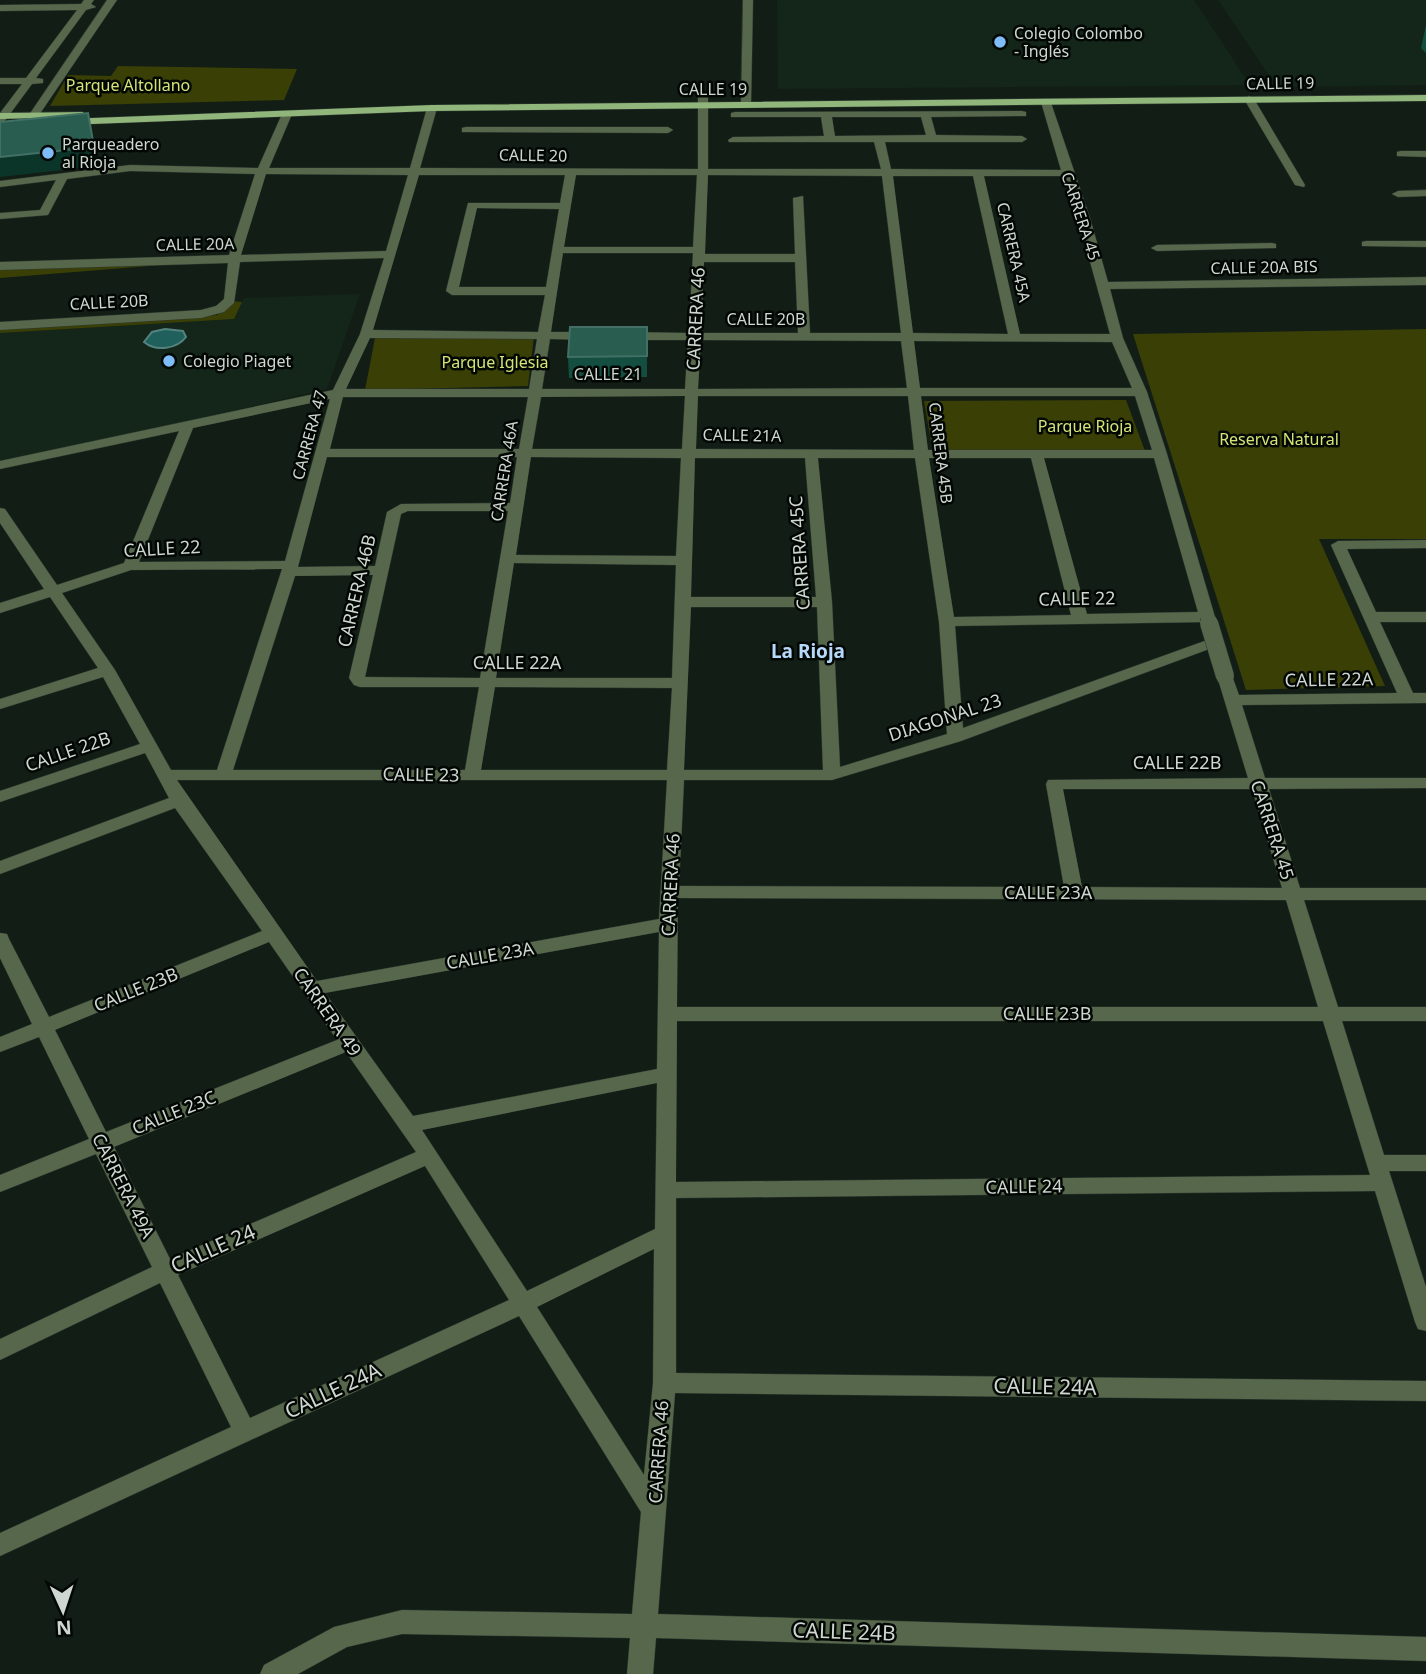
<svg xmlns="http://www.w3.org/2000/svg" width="1426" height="1674" viewBox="0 0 1426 1674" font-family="'Noto Sans',sans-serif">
	<rect width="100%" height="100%" fill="#121e15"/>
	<!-- built -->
	<path fill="#132619" d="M 777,0 L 1194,0 L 1250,85 L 778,89 Z
		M 1218,0 L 1426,0 L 1426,85 L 1277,87 Z
		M 360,294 L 327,389 L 0,464 L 0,333 L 233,319 L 244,298 Z"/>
	<!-- green -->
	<path fill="#3a3f06" d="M 118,66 L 297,69 L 284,100 L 50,106 L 68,75 L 111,76 Z
		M 211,261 L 0,278 L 0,267 Z
		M 232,301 L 242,302 L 234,319 L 0,333 L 0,327 L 217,315 Z
		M 1426,329 L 1426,539 L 1319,539 L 1385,686 L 1246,690 L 1133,334 Z
		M 534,336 L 528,386 L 365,390 L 375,338 Z
		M 1126,400 L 1145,451 L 933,454 L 924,401 Z"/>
	<!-- water -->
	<path fill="#1f5f5c" stroke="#54837f" stroke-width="2" d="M 165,329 L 183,331 L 186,337 C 177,349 156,352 144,342 L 152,332 Z"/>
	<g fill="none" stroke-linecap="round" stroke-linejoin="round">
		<defs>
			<path id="minor" d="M 84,0 L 94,0 L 91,4 L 96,7 L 86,10 L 36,78 L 43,79 L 43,83 L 32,84 L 4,122 L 0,123 L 0,113 L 22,84 L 0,84 L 0,78 L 26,78 L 77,10 L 0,11 L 0,5 L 81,4 Z
				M 107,0 L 117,0 L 39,115 L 36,126 L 28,126 L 29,115 Z
				M 743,0 L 753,0 L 751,104 L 746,107 L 741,104 Z
				M 703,93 L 708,96 L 708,169 L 881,169 L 874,142 L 729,142 L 728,140 L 733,137 L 824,136 L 821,117 L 731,117 L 731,113 L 735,112 L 1022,111 L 1026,112 L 1026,116 L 931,117 L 936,135 L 1022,136 L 1027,139 L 1022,142 L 885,142 L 891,169 L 1061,170 L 1041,102 L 1050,100 L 1090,218 L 1108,282 L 1426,277 L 1426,285 L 1110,289 L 1123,338 L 1147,392 L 1167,454 L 1215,617 L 1207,622 L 955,626 L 963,728 L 1210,639 L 1220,639 L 1223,642 L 1220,645 L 961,741 L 832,780 L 684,780 L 679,886 L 1064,887 L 1046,784 L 1048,780 L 1248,778 L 1217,676 L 1219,673 L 1231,673 L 1239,695 L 1397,693 L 1331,545 L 1338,541 L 1426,540 L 1426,548 L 1347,549 L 1376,612 L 1426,612 L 1426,622 L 1380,622 L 1413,693 L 1426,693 L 1426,703 L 1242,705 L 1265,778 L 1426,778 L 1426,788 L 1269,789 L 1300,888 L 1426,888 L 1426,900 L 1304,900 L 1338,1007 L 1426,1007 L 1426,1021 L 1342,1021 L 1384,1155 L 1426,1155 L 1426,1171 L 1389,1171 L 1426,1287 L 1426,1331 L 1418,1329 L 1415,1322 L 1375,1191 L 676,1198 L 676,1373 L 1426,1381 L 1426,1401 L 675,1393 L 658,1614 L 1426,1637 L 1426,1661 L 656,1638 L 653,1674 L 627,1674 L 630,1638 L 402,1634 L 347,1647 L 298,1674 L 260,1674 L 264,1665 L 334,1627 L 402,1610 L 632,1614 L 641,1512 L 519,1316 L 0,1556 L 0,1533 L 231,1427 L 160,1283 L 0,1360 L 0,1339 L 152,1267 L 96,1154 L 0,1192 L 0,1175 L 89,1139 L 39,1037 L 0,1052 L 0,1037 L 32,1024 L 0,958 L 0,933 L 7,934 L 9,939 L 49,1017 L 262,931 L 175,808 L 0,874 L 0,861 L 169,798 L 145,753 L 0,802 L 0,791 L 140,744 L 103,677 L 0,709 L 0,699 L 98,668 L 50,597 L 0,613 L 0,603 L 44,589 L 0,523 L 0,508 L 5,509 L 57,585 L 124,563 L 179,431 L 0,469 L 0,461 L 333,390 L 360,334 L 384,258 L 240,262 L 234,303 L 224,312 L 201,318 L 0,330 L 0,322 L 201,310 L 216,306 L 224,299 L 228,263 L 0,270 L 0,262 L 229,255 L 255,174 L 130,171 L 67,179 L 48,215 L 0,219 L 0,213 L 40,210 L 56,180 L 0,187 L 0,181 L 130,165 L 258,168 L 282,114 L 287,111 L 292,114 L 269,168 L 410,168 L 427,108 L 432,105 L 437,108 L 420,168 L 698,169 L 698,96 ZM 832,117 L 921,117 L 926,135 L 835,136 ZM 266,174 L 408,175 L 386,251 L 241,255 ZM 419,175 L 565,175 L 560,203 L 468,203 L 446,291 L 452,295 L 545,295 L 538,332 L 373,330 ZM 576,175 L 697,175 L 693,247 L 564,247 ZM 708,175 L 882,176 L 901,333 L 810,333 L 803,196 L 793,198 L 795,254 L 705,254 ZM 893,176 L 973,176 L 1008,334 L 913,333 ZM 984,176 L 1063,176 L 1078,218 L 1110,334 L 1020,334 ZM 477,208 L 559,209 L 546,287 L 459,287 ZM 563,253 L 693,253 L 689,333 L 625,332 L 619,336 L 625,340 L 688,340 L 685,389 L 542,389 L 550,339 L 594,340 L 600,336 L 594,332 L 551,332 ZM 704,262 L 795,262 L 798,333 L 701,333 ZM 370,338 L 537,339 L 529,389 L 346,389 ZM 701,340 L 901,341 L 907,388 L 698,389 ZM 914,341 L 1112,342 L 1132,388 L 920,388 ZM 685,396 L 682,449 L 532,449 L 541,397 ZM 698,396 L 908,396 L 914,450 L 696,449 ZM 921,396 L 1135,396 L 1152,450 L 928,450 ZM 343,397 L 528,397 L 519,449 L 330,449 ZM 330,399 L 285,561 L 139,562 L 193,428 ZM 327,457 L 517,457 L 510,503 L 401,504 L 387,512 L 375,566 L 298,567 ZM 531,457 L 681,458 L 676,556 L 516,555 ZM 695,458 L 805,458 L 816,597 L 691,597 ZM 818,458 L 915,458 L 939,622 L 947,734 L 840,767 L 832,602 ZM 929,458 L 1031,458 L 1071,615 L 954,617 ZM 1044,458 L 1154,458 L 1198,612 L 1087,614 ZM 408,511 L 508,511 L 480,678 L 365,677 L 401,514 ZM 514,563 L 676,565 L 672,678 L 496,678 ZM 282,569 L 217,770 L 171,770 L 115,670 L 62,593 L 131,570 ZM 373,575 L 349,678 L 354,685 L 360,687 L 479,687 L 465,770 L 233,770 L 295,576 ZM 691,607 L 817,607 L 823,770 L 684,770 ZM 495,687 L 672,688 L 667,770 L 481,770 ZM 177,780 L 667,780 L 659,919 L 317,981 ZM 1063,789 L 1252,789 L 1282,888 L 1082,887 ZM 678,898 L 1286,900 L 1318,1007 L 677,1007 ZM 659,932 L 657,1069 L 413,1116 L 325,993 ZM 269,942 L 337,1040 L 106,1132 L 55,1030 ZM 677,1021 L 1323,1021 L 1370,1175 L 676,1182 ZM 346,1052 L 416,1152 L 170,1259 L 114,1147 ZM 657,1083 L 655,1229 L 527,1291 L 422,1130 ZM 425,1166 L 509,1300 L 250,1418 L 178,1275 ZM 654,1249 L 653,1383 L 644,1475 L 537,1307 Z
				M 1249,96 L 1254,99 L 1305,185 L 1304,187 L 1295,185 L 1244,99 Z
				M 466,127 L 668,127 L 673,130 L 668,133 L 462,132 L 462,128 Z
				M 1401,151 L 1426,151 L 1426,157 L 1397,156 L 1397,152 Z
				M 1426,190 L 1426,196 L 1398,197 L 1392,194 L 1398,191 Z
				M 1366,241 L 1426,241 L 1426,247 L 1362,246 L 1362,242 Z
				M 1272,243 L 1276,244 L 1276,248 L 1157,251 L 1151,248 L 1157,245 Z"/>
			<path id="major" d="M 1426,95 L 1426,101 L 432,111 L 66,125 L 61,122 L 66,119 L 432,105 Z
				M 83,112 L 84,114 L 79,117 L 0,119 L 0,113 Z"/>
		</defs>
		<!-- minor casing -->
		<use href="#minor" stroke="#2c382f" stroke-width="1"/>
		<!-- major casing -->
		<use href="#major" stroke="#2c382f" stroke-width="1"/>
		<!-- minor -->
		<use href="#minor" fill="#56674c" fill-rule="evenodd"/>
		<!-- major -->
		<use href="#major" fill="#91b67b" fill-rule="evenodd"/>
		<defs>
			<path id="minor-bridge-far1" d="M 1207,617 L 1209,625"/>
			<path id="minor-bridge" d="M 1209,623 L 1225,676"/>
		</defs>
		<!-- minor-bridge-far1 casing -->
		<use href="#minor-bridge-far1" stroke="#2c382f" stroke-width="15" stroke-linecap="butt"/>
		<!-- minor-bridge casing -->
		<use href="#minor-bridge" stroke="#2c382f" stroke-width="19" stroke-linecap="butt"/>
		<!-- minor-bridge-far1 -->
		<use href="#minor-bridge-far1" stroke="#56674c" stroke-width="13"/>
		<!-- minor-bridge -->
		<use href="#minor-bridge" stroke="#56674c" stroke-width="18"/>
	</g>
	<!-- wall -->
	<path fill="#144e41" d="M 1426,25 L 1426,53 L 1421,48 Z
		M 647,327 L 647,377 L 569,378 L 568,357 Z"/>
	<!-- shaded-wall -->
	<path fill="#0b3529" d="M 88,113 L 98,166 L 0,177 L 0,157 Z"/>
	<!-- building -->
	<path fill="#285d50" stroke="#427064" stroke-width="2" d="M 88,113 L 94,147 L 0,157 L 0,122 Z
		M 570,327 L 647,327 L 647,356 L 568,357 Z"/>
	<!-- markers -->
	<g fill="#7ebdf9" stroke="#030704" stroke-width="2.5">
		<circle cx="1000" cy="42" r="7"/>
		<circle cx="48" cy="153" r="7"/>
		<circle cx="169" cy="361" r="7"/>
	</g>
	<g text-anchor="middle" stroke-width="5" stroke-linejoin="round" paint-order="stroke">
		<!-- far-poi labels -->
		<g font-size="16" fill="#ced7d0" stroke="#030704" text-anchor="start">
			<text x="1014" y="39">Colegio Colombo<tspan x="1014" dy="18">- Inglés</tspan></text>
			<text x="62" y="150">Parqueadero<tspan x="62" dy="18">al Rioja</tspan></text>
			<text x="183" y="367">Colegio Piaget</text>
		</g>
		<!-- far-street labels -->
		<g font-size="16" fill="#ced7d0" stroke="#030704">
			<text transform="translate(1280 83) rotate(-1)" y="6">CALLE 19</text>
			<text x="713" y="95">CALLE 19</text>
			<text transform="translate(533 155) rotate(1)" y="6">CALLE 20</text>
			<text transform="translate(1081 216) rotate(72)" y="6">CARRERA 45</text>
			<text transform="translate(195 244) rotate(-1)" y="6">CALLE 20A</text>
			<text transform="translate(1014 252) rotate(77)" y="6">CARRERA 45A</text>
			<text transform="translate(1264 267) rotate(-1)" y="6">CALLE 20A BIS</text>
			<text transform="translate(109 302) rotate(-3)" y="6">CALLE 20B</text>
			<text x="766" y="325">CALLE 20B</text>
			<text x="608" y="380">CALLE 21</text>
			<text transform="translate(309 435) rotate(-75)" y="6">CARRERA 47</text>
			<text transform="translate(742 435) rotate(1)" y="6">CALLE 21A</text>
			<text transform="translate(941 453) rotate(83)" y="6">CARRERA 45B</text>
			<text transform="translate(504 471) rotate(-81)" y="6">CARRERA 46A</text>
		</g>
		<!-- far-park labels -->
		<g font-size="16" fill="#d6e475" stroke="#030704">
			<text x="128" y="91">Parque Altollano</text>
			<text x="495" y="368">Parque Iglesia</text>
			<text x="1085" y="432">Parque Rioja</text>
			<text x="1279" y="445">Reserva Natural</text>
		</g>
		<!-- street labels -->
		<g font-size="18" fill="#ced7d0" stroke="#030704">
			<text transform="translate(696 319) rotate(-87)" y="6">CARRERA 46</text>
			<text transform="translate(162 549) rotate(-3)" y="6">CALLE 22</text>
			<text transform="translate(800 553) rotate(-94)" y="6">CARRERA 45C</text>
			<text transform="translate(357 591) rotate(-77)" y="6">CARRERA 46B</text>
			<text transform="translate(1077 599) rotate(-1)" y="6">CALLE 22</text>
			<text x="517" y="669">CALLE 22A</text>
			<text transform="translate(1329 680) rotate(-1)" y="6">CALLE 22A</text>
			<text transform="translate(945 718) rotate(-18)" y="6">DIAGONAL 23</text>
			<text transform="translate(68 752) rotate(-19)" y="6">CALLE 22B</text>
			<text x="1177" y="769">CALLE 22B</text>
			<text transform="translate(421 775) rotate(1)" y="6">CALLE 23</text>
			<text transform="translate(1272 830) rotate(72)" y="6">CARRERA 45</text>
			<text transform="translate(671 885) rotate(-87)" y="6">CARRERA 46</text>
			<text x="1048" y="899">CALLE 23A</text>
			<text transform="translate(490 956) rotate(-10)" y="6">CALLE 23A</text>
			<text transform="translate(136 990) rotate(-22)" y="6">CALLE 23B</text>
			<text transform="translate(327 1012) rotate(55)" y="6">CARRERA 49</text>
			<text x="1047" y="1020">CALLE 23B</text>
			<text transform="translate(174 1113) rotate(-22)" y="6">CALLE 23C</text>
			<text transform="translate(123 1186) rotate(63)" y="6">CARRERA 49A</text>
			<text transform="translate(1024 1187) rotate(-1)" y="6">CALLE 24</text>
			<text transform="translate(659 1452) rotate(-86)" y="6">CARRERA 46</text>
		</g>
		<!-- neighbourhood labels -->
		<g font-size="19" font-weight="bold" fill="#b6d8fa" stroke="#030704">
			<text x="808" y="658">La Rioja</text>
		</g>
		<!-- near-street labels -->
		<g font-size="21" fill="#ced7d0" stroke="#030704">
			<text transform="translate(213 1249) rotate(-24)" y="7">CALLE 24</text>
			<text transform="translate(1045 1387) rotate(1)" y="7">CALLE 24A</text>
			<text transform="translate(333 1391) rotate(-25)" y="7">CALLE 24A</text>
			<text transform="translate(844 1632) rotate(2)" y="7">CALLE 24B</text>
		</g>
	</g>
	<!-- north arrow -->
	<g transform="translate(63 1611) rotate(177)" stroke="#030704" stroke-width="5" paint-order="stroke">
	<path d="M0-5L12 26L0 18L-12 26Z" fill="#ced7d0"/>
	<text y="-10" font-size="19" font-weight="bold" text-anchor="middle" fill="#ced7d0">N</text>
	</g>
</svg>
